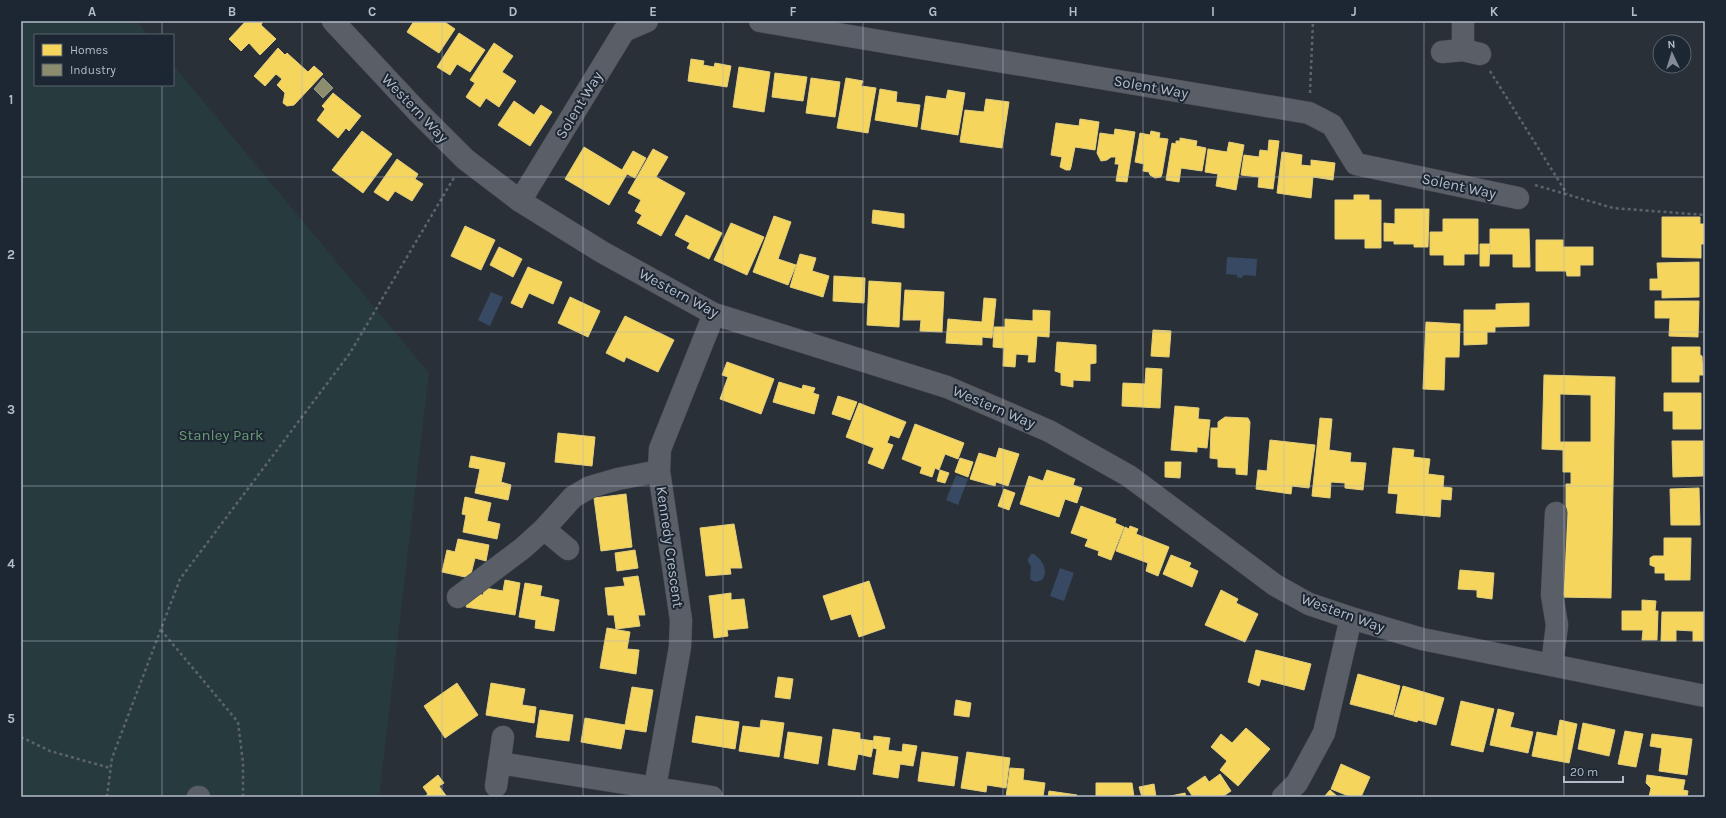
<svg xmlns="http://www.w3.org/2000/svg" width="1726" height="818" viewBox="0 0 1726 818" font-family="Karla,sans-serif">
	<rect width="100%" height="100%" fill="#2a3038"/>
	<!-- green -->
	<path fill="#273a3e" d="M 21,21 L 137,21 L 148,35 L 35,35 L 35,85 L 173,85 L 173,65 L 429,373 L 379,797 L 21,797 Z"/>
	<!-- water -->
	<path fill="#384963" d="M 1227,257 L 1257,259 L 1256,276 L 1244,275 L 1241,278 L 1237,277 L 1237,275 L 1226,274 Z
		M 491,292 L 503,297 L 490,326 L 478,320 Z
		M 956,475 L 968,479 L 958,505 L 946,500 Z
		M 1031,554 L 1034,554 C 1042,560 1049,570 1042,580 L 1035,582 L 1030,579 L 1031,566 L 1028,562 L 1028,559 Z
		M 1060,568 L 1074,573 L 1064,601 L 1050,596 Z"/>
	<!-- homes -->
	<path fill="#f6d55c" stroke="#e2ce7d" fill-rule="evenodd" d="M 246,21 L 263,21 L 261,25 L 276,39 L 260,55 L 249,43 L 241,51 L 229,39 Z
		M 414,21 L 443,21 L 455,29 L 439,53 L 407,32 Z
		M 459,33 L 485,50 L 470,72 L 457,64 L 450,75 L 437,67 Z
		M 494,43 L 513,56 L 502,72 L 516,81 L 499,107 L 486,98 L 480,107 L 466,97 L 475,83 L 470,80 Z
		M 278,48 L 285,55 L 287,53 L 308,72 L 314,66 L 323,74 L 294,105 L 287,106 L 283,103 L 285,93 L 277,85 L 282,79 L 276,74 L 265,86 L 254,76 Z
		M 691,59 L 704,61 L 703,65 L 714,67 L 715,63 L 731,66 L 727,87 L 688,81 Z
		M 739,67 L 770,72 L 764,112 L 733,107 Z
		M 775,73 L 807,77 L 803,101 L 772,97 Z
		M 811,78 L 840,82 L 835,117 L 806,113 Z
		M 846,78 L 863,81 L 861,86 L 876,88 L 868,133 L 837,128 Z
		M 880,89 L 897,92 L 896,102 L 920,105 L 917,127 L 875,120 Z
		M 948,90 L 965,93 L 958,135 L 921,129 L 926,96 L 946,99 Z
		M 333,93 L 361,116 L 349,131 L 346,128 L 338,138 L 317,120 L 325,109 L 322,106 Z
		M 986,99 L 1009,102 L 1002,148 L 960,142 L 965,110 L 984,112 Z
		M 514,101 L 534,115 L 541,105 L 552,112 L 530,146 L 498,125 Z
		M 1080,119 L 1099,122 L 1095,150 L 1075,147 L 1071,167 L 1070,170 L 1066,170 L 1060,167 L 1062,157 L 1051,155 L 1056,123 L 1079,126 Z
		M 1115,129 L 1135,132 L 1127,182 L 1116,181 L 1119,164 L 1115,164 L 1116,157 L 1111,157 L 1107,160 L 1101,161 L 1097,153 L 1100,133 L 1114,135 Z
		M 362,131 L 392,154 L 363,193 L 332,170 Z
		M 1151,131 L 1160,133 L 1159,138 L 1168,139 L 1162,174 L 1161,177 L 1155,178 L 1150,175 L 1149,172 L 1143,171 L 1144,164 L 1135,162 L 1140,133 L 1150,135 Z
		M 1180,138 L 1197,141 L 1196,146 L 1206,148 L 1202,171 L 1181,168 L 1179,182 L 1166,180 L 1172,143 L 1176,144 L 1176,141 L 1180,141 Z
		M 1269,140 L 1279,141 L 1273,189 L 1258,187 L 1259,177 L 1241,175 L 1244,155 L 1259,157 L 1260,150 L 1268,151 Z
		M 1229,142 L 1244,145 L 1236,190 L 1216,186 L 1218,174 L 1205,172 L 1208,149 L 1227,152 Z
		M 584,147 L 622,170 L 633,151 L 646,158 L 635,178 L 627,174 L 609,205 L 565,179 Z
		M 653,149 L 668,157 L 656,177 L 685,193 L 661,236 L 637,223 L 642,215 L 635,211 L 641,200 L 628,193 Z
		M 1282,152 L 1302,155 L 1301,165 L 1311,166 L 1311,160 L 1335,163 L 1333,180 L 1313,177 L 1311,198 L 1277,193 Z
		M 397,159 L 418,174 L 415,179 L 423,184 L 412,201 L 395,191 L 388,201 L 374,192 Z
		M 1354,195 L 1369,195 L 1369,200 L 1381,200 L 1381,248 L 1365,248 L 1365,239 L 1335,239 L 1335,200 L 1354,200 Z
		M 1395,209 L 1429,209 L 1428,247 L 1414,247 L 1414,244 L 1394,244 L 1394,241 L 1384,241 L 1384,223 L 1395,224 Z
		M 873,210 L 904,214 L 904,228 L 872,223 Z
		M 686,215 L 722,233 L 709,259 L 687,248 L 690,243 L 675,235 Z
		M 774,216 L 791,222 L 778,259 L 796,265 L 788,285 L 753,272 Z
		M 1662,217 L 1700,217 L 1700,224 L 1705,224 L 1705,244 L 1701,244 L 1701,258 L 1662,257 Z
		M 1443,219 L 1478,219 L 1478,254 L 1464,254 L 1464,265 L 1444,265 L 1444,255 L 1430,255 L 1430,232 L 1443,232 Z
		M 731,223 L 764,237 L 747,275 L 714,260 Z
		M 465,226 L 495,240 L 481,270 L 451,256 Z
		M 1490,229 L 1529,229 L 1530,267 L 1513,267 L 1513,254 L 1490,254 Z
		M 1536,240 L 1563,240 L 1563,247 L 1593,247 L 1593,265 L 1580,265 L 1580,276 L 1567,276 L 1566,271 L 1536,271 Z
		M 1480,244 L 1490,244 L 1489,266 L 1480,266 Z
		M 499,247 L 522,259 L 513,277 L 490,265 Z
		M 800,254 L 816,258 L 812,271 L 829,276 L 823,297 L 790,287 Z
		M 1699,262 L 1699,297 L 1662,298 L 1662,290 L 1650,290 L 1650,279 L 1658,279 L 1657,263 Z
		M 528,267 L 562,282 L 553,304 L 529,293 L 522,308 L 511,303 Z
		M 834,276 L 865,278 L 864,303 L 833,301 Z
		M 869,281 L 901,283 L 899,327 L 867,325 Z
		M 905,290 L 944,292 L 942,332 L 920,331 L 921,320 L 903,320 Z
		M 570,297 L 600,311 L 588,337 L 558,323 Z
		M 984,298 L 996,299 L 992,338 L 982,337 L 982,345 L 946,343 L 948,319 L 982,322 Z
		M 1655,301 L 1699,301 L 1698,337 L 1669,336 L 1670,318 L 1655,318 Z
		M 1529,303 L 1529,326 L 1495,327 L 1495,332 L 1487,332 L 1487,344 L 1464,345 L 1464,310 L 1496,310 L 1496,304 Z
		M 1033,310 L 1050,311 L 1049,337 L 1037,336 L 1035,362 L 1028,362 L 1029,355 L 1016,354 L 1015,367 L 1003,366 L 1004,348 L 993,347 L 994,327 L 1005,327 L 1005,319 L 1033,321 Z
		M 625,316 L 674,340 L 658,372 L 626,357 L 624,362 L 606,353 Z
		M 1426,322 L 1460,324 L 1459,357 L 1445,357 L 1444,390 L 1423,389 Z
		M 1153,330 L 1171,331 L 1169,357 L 1151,356 Z
		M 1057,342 L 1096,345 L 1096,363 L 1090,364 L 1090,381 L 1073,380 L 1073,387 L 1061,385 L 1061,373 L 1055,371 Z
		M 1672,347 L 1700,347 L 1700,355 L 1702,356 L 1703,375 L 1699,375 L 1699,382 L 1672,382 Z
		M 727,362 L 774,379 L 761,414 L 720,399 L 728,377 L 722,375 Z
		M 1146,368 L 1162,369 L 1160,408 L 1122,406 L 1123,383 L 1145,384 Z
		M 1544,375 L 1615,377 L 1611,598 L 1557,597 L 1566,518 L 1566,484 L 1571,484 L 1571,472 L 1563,472 L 1563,450 L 1542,449 ZM 1560,394 L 1591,395 L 1591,442 L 1560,442 Z
		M 779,382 L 802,389 L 803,385 L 815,388 L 813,393 L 819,395 L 814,414 L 773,402 Z
		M 1664,393 L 1701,393 L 1701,429 L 1673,429 L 1673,411 L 1664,411 Z
		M 838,396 L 857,402 L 850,420 L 832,414 Z
		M 859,403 L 906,422 L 899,438 L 890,435 L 887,443 L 893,445 L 883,469 L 868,463 L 874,448 L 846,437 Z
		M 1175,406 L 1199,408 L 1198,419 L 1210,420 L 1207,448 L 1197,447 L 1197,452 L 1171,450 Z
		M 1225,417 L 1248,418 L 1250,422 L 1247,475 L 1236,474 L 1236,468 L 1218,467 L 1218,459 L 1210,458 L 1211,428 L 1218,428 L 1218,422 Z
		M 1320,418 L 1332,419 L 1329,450 L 1351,453 L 1350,462 L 1366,463 L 1363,490 L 1345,488 L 1345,483 L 1331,482 L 1330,498 L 1312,496 Z
		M 915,424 L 964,443 L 958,459 L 945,454 L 939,470 L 935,468 L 932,477 L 920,473 L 922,467 L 902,459 Z
		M 558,433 L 595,437 L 592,466 L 555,462 Z
		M 1270,440 L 1315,445 L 1309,488 L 1292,486 L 1291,494 L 1256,489 L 1258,470 L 1267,471 Z
		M 1672,441 L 1703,441 L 1703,476 L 1673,477 Z
		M 999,448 L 1019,454 L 1008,486 L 996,482 L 995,486 L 970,479 L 979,453 L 996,458 Z
		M 1393,448 L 1414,450 L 1413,457 L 1430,459 L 1428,474 L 1444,476 L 1443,487 L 1452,488 L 1451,500 L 1441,499 L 1440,517 L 1396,513 L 1398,494 L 1388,493 Z
		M 471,456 L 505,463 L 501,482 L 511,485 L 508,500 L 475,493 L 480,469 L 469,467 Z
		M 960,458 L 973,462 L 968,477 L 955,472 Z
		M 1165,462 L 1181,462 L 1180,478 L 1165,477 Z
		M 940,470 L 949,473 L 945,483 L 937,481 Z
		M 1047,470 L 1075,479 L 1073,485 L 1082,488 L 1077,503 L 1065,499 L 1059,517 L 1020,504 L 1029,476 L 1043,481 Z
		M 1699,488 L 1700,525 L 1671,525 L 1670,489 Z
		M 1004,489 L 1015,493 L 1009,510 L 998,506 Z
		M 626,494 L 632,547 L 601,551 L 594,498 Z
		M 465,497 L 491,503 L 487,521 L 500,524 L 497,539 L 463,532 L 466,515 L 462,514 Z
		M 1081,506 L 1116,519 L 1115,523 L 1124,527 L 1111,560 L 1098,555 L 1099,551 L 1085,546 L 1088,539 L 1071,533 Z
		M 734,524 L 742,568 L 730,568 L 731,574 L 706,576 L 700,528 Z
		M 1130,526 L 1138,529 L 1136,534 L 1169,547 L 1158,576 L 1146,571 L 1148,563 L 1116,551 L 1125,527 L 1129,529 Z
		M 1664,538 L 1691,538 L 1690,580 L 1665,580 L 1665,573 L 1655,573 L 1655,567 L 1650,565 L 1650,558 L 1653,556 L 1664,556 Z
		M 458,539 L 489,545 L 486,561 L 475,558 L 470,578 L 442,572 L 447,550 L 455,552 Z
		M 635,550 L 638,568 L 617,571 L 615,553 Z
		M 1171,555 L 1191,563 L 1189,567 L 1198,571 L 1192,587 L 1163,574 Z
		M 1460,570 L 1494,573 L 1492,599 L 1477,597 L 1477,590 L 1458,589 Z
		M 638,576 L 645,615 L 638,615 L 640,626 L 616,629 L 614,615 L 608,615 L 605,588 L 625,586 L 623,578 Z
		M 505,580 L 520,583 L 515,615 L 466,607 L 469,593 L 483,595 L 485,588 L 503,591 Z
		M 869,581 L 885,628 L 859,637 L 851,614 L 831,620 L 823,596 Z
		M 525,583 L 542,586 L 540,596 L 559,600 L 554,631 L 535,628 L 536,620 L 519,617 Z
		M 1221,590 L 1238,599 L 1236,603 L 1258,614 L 1245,642 L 1205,625 Z
		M 731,593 L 731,600 L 744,599 L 748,628 L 727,630 L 728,636 L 714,638 L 709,596 Z
		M 1642,600 L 1656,601 L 1655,611 L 1658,611 L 1657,640 L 1642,640 L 1643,630 L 1622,630 L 1622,611 L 1642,611 Z
		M 1662,612 L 1705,612 L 1705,641 L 1693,641 L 1693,631 L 1676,630 L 1676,641 L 1661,641 Z
		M 607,628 L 630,632 L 627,649 L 639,650 L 636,674 L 600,668 Z
		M 1256,650 L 1311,664 L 1304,690 L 1261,679 L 1259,686 L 1248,682 Z
		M 1358,674 L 1400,686 L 1393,715 L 1350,704 Z
		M 778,677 L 793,679 L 790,699 L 775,697 Z
		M 457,683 L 478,715 L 445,738 L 424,706 Z
		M 491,683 L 525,689 L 522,705 L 536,707 L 534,723 L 486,715 Z
		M 1403,686 L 1444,698 L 1436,725 L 1418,720 L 1417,722 L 1394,716 Z
		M 632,687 L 653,690 L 646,732 L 625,729 L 621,749 L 581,742 L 585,718 L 625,725 Z
		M 956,700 L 971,703 L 969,717 L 954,715 Z
		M 1461,701 L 1494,709 L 1483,752 L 1451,745 Z
		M 1498,709 L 1514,713 L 1510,727 L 1533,732 L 1528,753 L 1490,745 Z
		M 540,710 L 573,715 L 569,741 L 536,737 Z
		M 696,716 L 739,722 L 735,749 L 692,742 Z
		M 761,720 L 784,723 L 779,757 L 739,751 L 743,726 L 760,728 Z
		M 1560,720 L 1577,724 L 1569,763 L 1532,756 L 1537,732 L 1557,736 Z
		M 1583,723 L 1615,730 L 1609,756 L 1578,749 Z
		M 1246,728 L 1270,749 L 1238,786 L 1220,770 L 1227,761 L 1211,747 L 1221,734 L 1232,743 Z
		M 833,729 L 860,733 L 860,739 L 874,741 L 871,757 L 858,754 L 855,770 L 828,765 Z
		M 1625,731 L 1643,734 L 1636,767 L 1618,764 Z
		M 788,732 L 822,737 L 818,764 L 784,758 Z
		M 1652,734 L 1692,739 L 1687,775 L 1659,771 L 1662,748 L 1650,746 Z
		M 874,736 L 890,738 L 888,750 L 902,752 L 903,744 L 917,746 L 913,766 L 900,764 L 898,778 L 873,774 L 877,749 L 873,748 Z
		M 922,752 L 958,757 L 954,786 L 918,781 Z
		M 967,752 L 1010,758 L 1006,788 L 987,785 L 986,792 L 961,788 Z
		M 1341,764 L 1370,777 L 1361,797 L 1351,797 L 1331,789 Z
		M 1010,768 L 1024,769 L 1023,780 L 1045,783 L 1043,797 L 1006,797 Z
		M 1220,774 L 1231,791 L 1222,797 L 1193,797 L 1187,788 L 1205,776 L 1209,782 Z
		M 438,775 L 444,783 L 439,786 L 447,797 L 424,797 L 428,794 L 423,787 Z
		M 1647,775 L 1685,780 L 1683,790 L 1688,791 L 1687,797 L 1649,797 L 1651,788 L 1646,783 Z
		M 1096,783 L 1132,783 L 1134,797 L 1096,797 Z
		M 1154,784 L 1156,797 L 1142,797 L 1139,787 Z
		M 1330,790 L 1338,797 L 1324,797 Z
		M 1049,791 L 1077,795 L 1077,797 L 1048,797 Z
		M 1185,793 L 1186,797 L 1166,797 Z"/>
	<!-- industry -->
	<path fill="#8c8c6e" stroke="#989a89" d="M 323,78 L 333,88 L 323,98 L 314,89 Z"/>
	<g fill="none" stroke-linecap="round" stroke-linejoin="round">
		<defs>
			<path id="minor" d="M 333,21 L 417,111 L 465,159 L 520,201 L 602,252 L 714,314 L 947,387 L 1049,431 L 1129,476 L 1275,585 L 1309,604 L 1351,618 L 1422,639 L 1705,696
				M 760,21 L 1309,113 L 1332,125 L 1356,164 L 1518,198
				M 1463,21 L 1463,50
				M 1442,52 L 1463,50 L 1480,54
				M 520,201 L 624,31 L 647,21
				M 544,529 L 568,549
				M 458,597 L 523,548 L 544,529 L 573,497 L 590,487 L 618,479 L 659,471
				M 1552,665 L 1557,625 L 1552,595 L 1556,513
				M 499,763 L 712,797
				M 496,786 L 503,737
				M 655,787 L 680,647 L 681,620 L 659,471 L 660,449 L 714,314
				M 198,797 L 199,797
				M 1283,797 L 1297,783 L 1324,733 L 1351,618"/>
		</defs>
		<!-- minor casing -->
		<use href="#minor" stroke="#484c53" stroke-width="23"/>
		<!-- path -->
		<path stroke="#5d636a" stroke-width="2.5" stroke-dasharray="3 3" stroke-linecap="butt" d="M 1490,71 L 1567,194
			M 1310,93 L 1313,21
			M 1535,185 L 1613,208 L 1705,215
			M 161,630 L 238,722 L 243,763 L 243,797
			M 21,737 L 50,751 L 110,768
			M 107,797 L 112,758 L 180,579 L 350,353 L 455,176"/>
		<!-- minor -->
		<use href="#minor" stroke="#5a5e66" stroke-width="22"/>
	</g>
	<!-- grid -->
	<path fill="none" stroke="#b4bcc9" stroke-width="1" stroke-opacity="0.55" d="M 162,21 L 162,35M 302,21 L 302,797M 442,21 L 442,797M 583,21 L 583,797M 723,21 L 723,797M 863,21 L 863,797M 1003,21 L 1003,797M 1143,21 L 1143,797M 1284,21 L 1284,797M 1424,21 L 1424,797M 1564,21 L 1564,797M 162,85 L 162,797M 21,177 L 1705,177M 21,332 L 1705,332M 21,486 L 1705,486M 21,641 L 1705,641"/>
	<g text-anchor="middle" stroke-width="4" stroke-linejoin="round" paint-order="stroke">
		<!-- street labels -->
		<g font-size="15" fill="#b4bcc9" stroke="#1d2633">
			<text transform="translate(1151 87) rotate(10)" y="5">Solent Way</text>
			<text transform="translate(579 105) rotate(-59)" y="5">Solent Way</text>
			<text transform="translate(415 108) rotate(46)" y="5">Western Way</text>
			<text transform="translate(1459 186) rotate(12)" y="5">Solent Way</text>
			<text transform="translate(679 293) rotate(28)" y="5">Western Way</text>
			<text transform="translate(994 407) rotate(23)" y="5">Western Way</text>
			<text transform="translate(670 547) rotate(82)" y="5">Kennedy Crescent</text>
			<text transform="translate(1343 613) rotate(20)" y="5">Western Way</text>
		</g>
		<!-- park labels -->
		<g font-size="15" fill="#6b9a76" stroke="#1d2633">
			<text x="221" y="440">Stanley Park</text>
		</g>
	</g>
	<!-- border -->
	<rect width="1726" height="818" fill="none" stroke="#1d2633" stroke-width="44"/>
	<!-- legend -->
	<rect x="34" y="34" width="140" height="52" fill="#1d2633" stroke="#59626f"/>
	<rect x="42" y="44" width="20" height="12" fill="#f6d55c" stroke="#59626f"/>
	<text x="70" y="54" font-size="12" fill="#b4bcc9">Homes</text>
	<rect x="42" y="64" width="20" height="12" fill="#8c8c6e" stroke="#59626f"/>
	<text x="70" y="74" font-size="12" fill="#b4bcc9">Industry</text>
	<!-- north arrow -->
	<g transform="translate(1672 54) rotate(356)"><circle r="19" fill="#1d2633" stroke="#59626f"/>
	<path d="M0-3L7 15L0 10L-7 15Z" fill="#848b96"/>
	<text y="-6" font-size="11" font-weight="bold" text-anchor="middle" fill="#b4bcc9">N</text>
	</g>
	<!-- scale -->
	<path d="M1564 776v6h59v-6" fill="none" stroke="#b4bcc9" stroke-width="2"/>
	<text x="1570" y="776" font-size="12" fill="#b4bcc9" stroke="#1d2633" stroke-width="3" paint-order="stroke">20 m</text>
	<rect x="22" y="22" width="1682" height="774" fill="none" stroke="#b4bcc9" stroke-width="1.5"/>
	<g font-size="13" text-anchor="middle" font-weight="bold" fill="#b4bcc9">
		<text x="92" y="16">A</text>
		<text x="232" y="16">B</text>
		<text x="372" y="16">C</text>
		<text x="513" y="16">D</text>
		<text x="653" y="16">E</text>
		<text x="793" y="16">F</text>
		<text x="933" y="16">G</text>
		<text x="1073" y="16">H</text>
		<text x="1213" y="16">I</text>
		<text x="1354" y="16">J</text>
		<text x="1494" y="16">K</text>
		<text x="1634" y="16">L</text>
		<text x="11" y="104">1</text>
		<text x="11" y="259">2</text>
		<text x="11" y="414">3</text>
		<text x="11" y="568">4</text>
		<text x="11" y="723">5</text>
	</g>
</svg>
